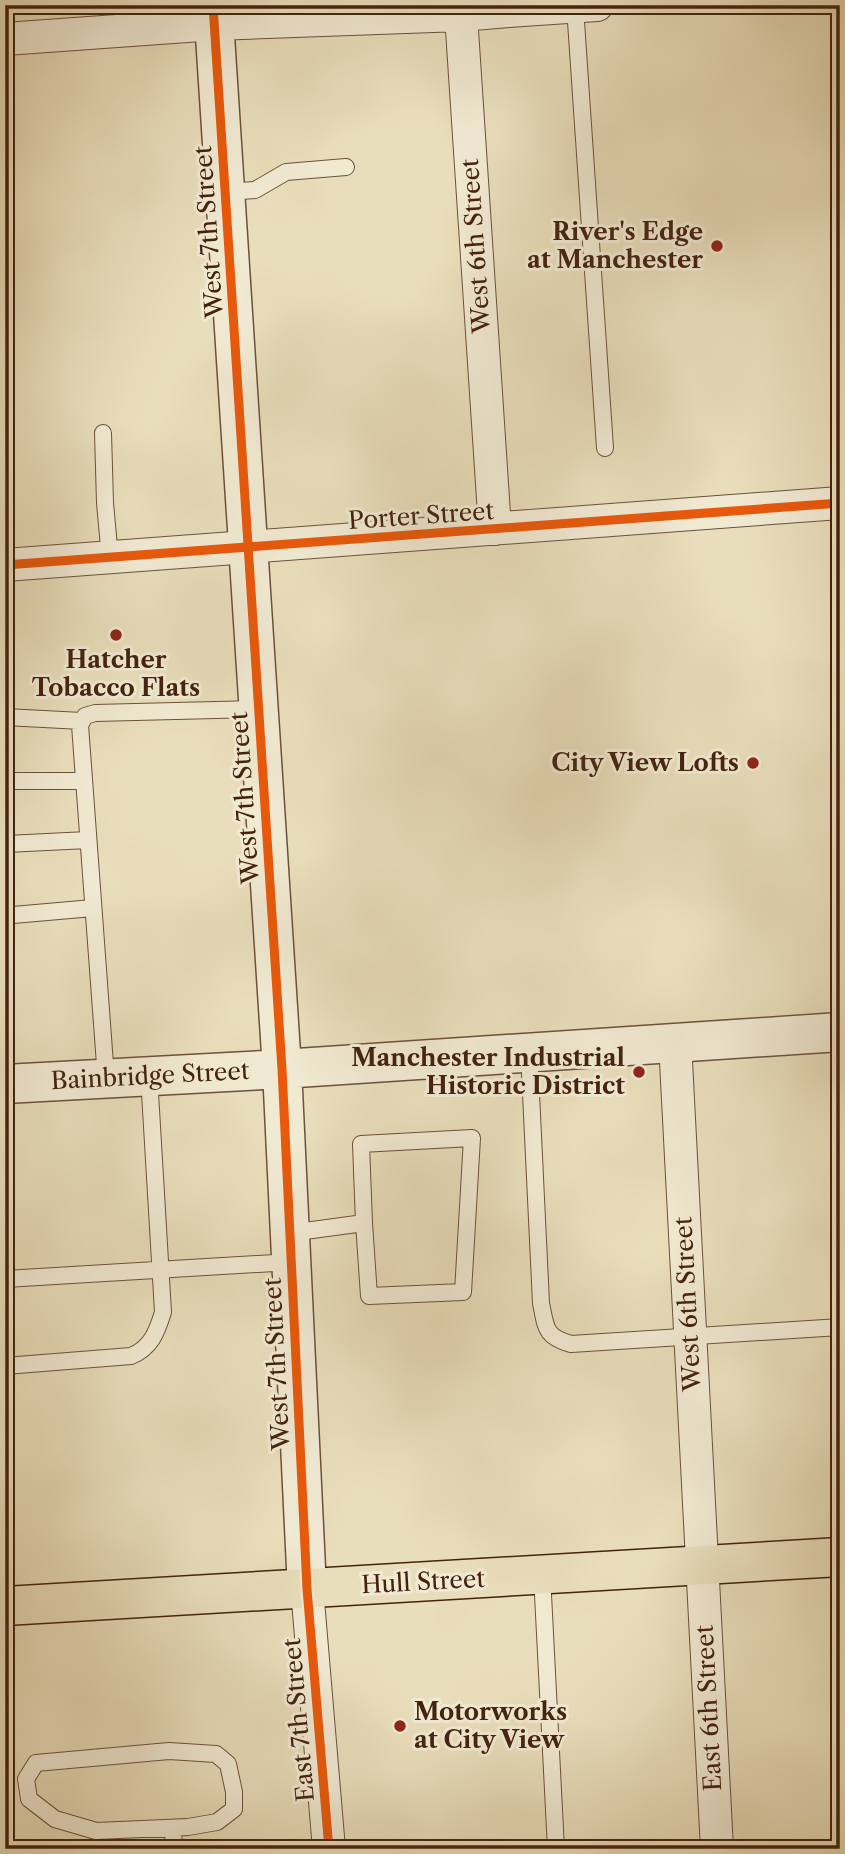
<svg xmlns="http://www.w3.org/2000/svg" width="845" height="1854" viewBox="0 0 845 1854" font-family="'Libre Caslon Text',serif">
	<rect width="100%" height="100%" fill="#e9debb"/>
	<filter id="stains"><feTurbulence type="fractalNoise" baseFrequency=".00286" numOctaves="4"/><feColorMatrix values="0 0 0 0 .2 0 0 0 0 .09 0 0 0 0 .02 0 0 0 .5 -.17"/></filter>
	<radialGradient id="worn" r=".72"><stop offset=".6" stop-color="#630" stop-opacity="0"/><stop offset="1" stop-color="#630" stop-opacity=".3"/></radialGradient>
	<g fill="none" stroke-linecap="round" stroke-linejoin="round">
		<defs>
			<path id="service" d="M 575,7 L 605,448
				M 226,192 L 255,190 L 286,172 L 346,167
				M 103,433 L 105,503 L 110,558
				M 5,717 L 82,721
				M 5,781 L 84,781
				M 6,844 L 88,840
				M 13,915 L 93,908
				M 529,1052 L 541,1303 C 546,1328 545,1337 571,1344 L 840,1327
				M 106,1078 L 80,725 L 85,716 L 95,713 L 259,709
				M 290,1233 L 364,1223 L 361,1144 L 472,1138 L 463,1292 L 369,1296 L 364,1223
				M 5,1279 L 291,1262
				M 5,1366 L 131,1356 C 151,1348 157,1332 163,1312 L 149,1076
				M 542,1575 L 556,1849
				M 169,1751 L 216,1754 L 228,1764 L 234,1792 L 234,1809 L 217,1822 L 188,1827 L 96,1831 L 55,1819 L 29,1799 L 26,1779 L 36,1763 Z
				M 173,1829 L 174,1849"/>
			<path id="minor" d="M 508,11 L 597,5
				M 5,39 L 215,24 L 461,15
				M 495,529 L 461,15 L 508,11 L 508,5
				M 5,565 L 840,503
				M 675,1042 L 717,1849
				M 307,1589 L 329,1849"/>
			<path id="tertiary" d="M 213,5 L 282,1069 L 307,1589
				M 5,1084 L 282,1069 L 840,1032"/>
			<path id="primary" d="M 5,1606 L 840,1557"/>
		</defs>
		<!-- service casing -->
		<use href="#service" stroke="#6d513a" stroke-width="18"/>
		<!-- minor casing -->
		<use href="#minor" stroke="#6d513a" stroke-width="34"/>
		<!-- tertiary casing -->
		<use href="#tertiary" stroke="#6d513a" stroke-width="41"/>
		<!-- primary casing -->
		<use href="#primary" stroke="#44220f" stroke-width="41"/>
		<!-- service -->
		<use href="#service" stroke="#f1ead3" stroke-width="16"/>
		<!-- minor -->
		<use href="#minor" stroke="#f1ead3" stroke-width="32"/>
		<!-- tertiary -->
		<use href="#tertiary" stroke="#f1ead3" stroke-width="38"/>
		<!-- primary -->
		<use href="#primary" stroke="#e9debb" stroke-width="38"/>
		<defs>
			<path id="cycleway" d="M 213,5 L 282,1069 L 307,1589 L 329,1849
				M 5,565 L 840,503"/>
		</defs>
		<!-- cycleway casing -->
		<use href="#cycleway" stroke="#f1ead3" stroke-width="13"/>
		<!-- cycleway -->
		<use href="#cycleway" stroke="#e8590c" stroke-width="9"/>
	</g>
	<!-- markers -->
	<g fill="#8f2418" stroke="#f1ead3" stroke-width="2.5">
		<circle cx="717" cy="246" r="7"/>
		<circle cx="116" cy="635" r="7"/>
		<circle cx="753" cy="763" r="7"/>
		<circle cx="639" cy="1072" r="7"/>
		<circle cx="400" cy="1726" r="7"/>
	</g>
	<g text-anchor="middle" stroke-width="6" stroke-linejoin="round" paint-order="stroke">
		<!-- street labels -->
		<g font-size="24" fill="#44220f" stroke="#f1ead3">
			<text transform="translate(209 232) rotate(-94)" y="8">West 7th Street</text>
			<text transform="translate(476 246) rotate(-94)" y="8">West 6th Street</text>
			<text transform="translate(421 516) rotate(-4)" y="8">Porter Street</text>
			<text transform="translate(245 798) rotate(-94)" y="8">West 7th Street</text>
			<text transform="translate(150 1076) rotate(-3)" y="8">Bainbridge Street</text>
			<text transform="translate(688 1304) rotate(-93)" y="8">West 6th Street</text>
			<text transform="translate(277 1364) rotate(-93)" y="8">West 7th Street</text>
			<text transform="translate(423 1582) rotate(-3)" y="8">Hull Street</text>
			<text transform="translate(709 1708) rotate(-93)" y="8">East 6th Street</text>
			<text transform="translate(299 1720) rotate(-95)" y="8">East 7th Street</text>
		</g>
		<!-- poi labels -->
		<g font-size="24" font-weight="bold" fill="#44220f" stroke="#f1ead3" text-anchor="end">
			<text x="703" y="240">River's Edge<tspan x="703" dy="28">at Manchester</tspan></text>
			<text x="116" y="668" text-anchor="middle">Hatcher<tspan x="116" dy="28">Tobacco Flats</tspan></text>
			<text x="739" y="771">City View Lofts</text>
			<text x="625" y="1066">Manchester Industrial<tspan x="625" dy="28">Historic District</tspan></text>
			<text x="414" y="1720" text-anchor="start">Motorworks<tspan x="414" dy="28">at City View</tspan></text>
		</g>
	</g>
	<!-- margin -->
	<rect width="845" height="1854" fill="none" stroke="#e9debb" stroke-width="28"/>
	<rect x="7" y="7" width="831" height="1840" fill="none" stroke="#44220f" stroke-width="3.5"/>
	<rect x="14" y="14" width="817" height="1826" fill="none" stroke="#44220f" stroke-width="2"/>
	<rect width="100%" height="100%" filter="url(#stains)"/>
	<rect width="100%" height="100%" fill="url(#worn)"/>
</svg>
